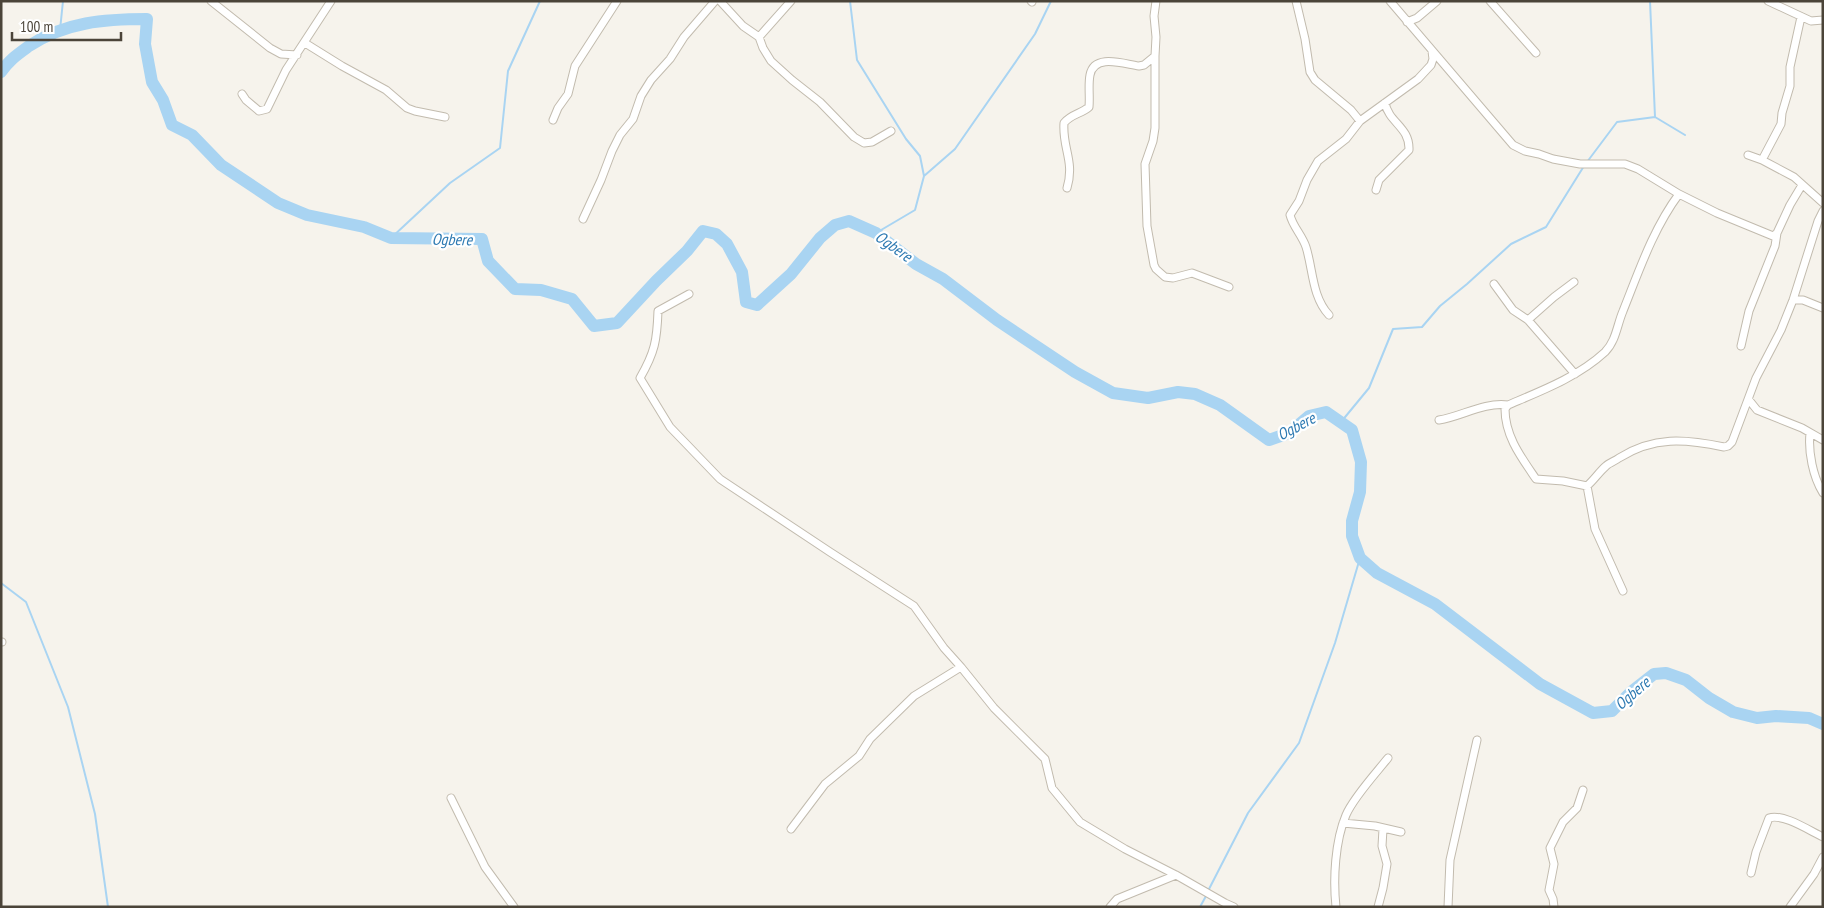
<svg xmlns="http://www.w3.org/2000/svg" width="1824" height="908" viewBox="0 0 1824 908" font-family="'PT Sans Narrow',sans-serif">
	<rect width="100%" height="100%" fill="#f6f3ec"/>
	<g fill="none" stroke-linecap="round" stroke-linejoin="round">
		<!-- stream -->
		<path stroke="#a9d4f2" stroke-width="2" d="M 850,1 L 857,60 L 906,139 L 920,156 L 924,176
			M 1650,1 L 1655,117
			M 60,30 L 63,1
			M 1587,162 L 1617,122 L 1655,117 L 1685,135
			M 876,233 L 915,210 L 924,176 L 955,149 L 1035,34 L 1051,1
			M 391,238 L 450,183 L 500,148 L 508,71 L 540,1
			M 1341,422 L 1369,388 L 1393,329 L 1422,327 L 1440,306 L 1467,284 L 1511,244 L 1546,227 L 1584,166
			M 1,583 L 26,602 L 68,707 L 95,814 L 108,907
			M 1208,891 L 1248,813 L 1299,743 L 1335,643 L 1360,558
			M 1200,907 L 1206,896"/>
		<!-- river -->
		<path stroke="#a9d4f2" stroke-width="12" d="M 1,72 C 9,60 18,54 29,46 C 65,22 105,19 147,19 L 145,44 L 152,82 L 163,100 L 172,125 L 192,135 L 221,165 L 278,203 L 307,215 L 364,227 L 391,238 L 482,239 L 488,261 L 515,289 L 541,290 L 572,299 L 594,326 L 617,323 L 656,281 L 687,251 L 703,231 L 716,234 L 727,244 L 742,272 L 746,302 L 757,305 L 791,274 L 820,238 L 835,225 L 849,221 L 876,233 L 916,264 L 943,279 L 997,320 L 1075,372 L 1113,393 L 1148,398 L 1178,392 L 1195,394 L 1220,405 L 1269,440 L 1289,433 L 1309,416 L 1326,412 L 1352,430 L 1361,462 L 1360,492 L 1352,521 L 1352,536 L 1360,558 L 1377,573 L 1435,604 L 1540,684 L 1593,713 L 1612,711 L 1631,692 L 1654,674 L 1666,673 L 1686,680 L 1709,698 L 1733,712 L 1757,718 L 1776,716 L 1809,718 L 1823,724"/>
		<defs>
			<path id="minor" d="M 211,1 L 270,48 L 281,54 L 297,55
				M 720,1 L 743,26 L 759,37 L 763,48 L 771,61 L 792,80 L 820,102 L 854,137 L 864,143 L 872,142 L 891,131
				M 1031,1 L 1032,2
				M 1296,1 L 1305,39 L 1310,72 L 1315,80 L 1351,110 L 1360,121
				M 1390,1 L 1513,145 L 1525,151 L 1539,154 L 1553,159 L 1580,164 L 1625,164 L 1638,169 L 1679,194
				M 1490,1 L 1536,53
				M 1768,1 L 1811,21 L 1823,20
				M 1407,22 L 1417,18 L 1437,1
				M 759,37 L 791,1
				M 305,43 L 342,66 L 386,90 L 407,108 L 415,111 L 445,117
				M 1155,56 L 1155,128 L 1153,141 L 1145,164 L 1147,226 L 1154,265 L 1156,269 L 1165,277 L 1173,278 L 1192,273 L 1229,287
				M 242,94 L 246,100 L 259,111 L 267,109 L 286,70 L 331,1
				M 553,120 L 558,108 L 568,94 L 575,66 L 617,1
				M 1748,155 L 1762,160 L 1794,177 L 1823,203
				M 1762,160 L 1781,124 L 1782,113 L 1790,86 L 1790,67 L 1801,17
				M 1067,188 C 1075,161 1062,148 1064,123 C 1071,114 1081,114 1089,107 C 1090,96 1088,85 1090,75 C 1094,53 1124,64 1139,66 L 1144,65 L 1155,56 L 1156,37 L 1154,16 L 1156,1
				M 1376,190 L 1379,180 L 1409,150 C 1410,127 1389,123 1385,103
				M 583,219 L 601,180 L 612,151 L 620,135 L 633,119 L 641,96 L 651,80 L 670,59 L 684,37 L 715,1
				M 1574,282 L 1554,297 L 1528,320 L 1575,374
				M 1494,284 L 1513,310 L 1528,320
				M 689,294 L 658,311 C 657,340 655,352 640,378 L 670,427 L 720,479 L 830,552 L 914,606 L 944,648 L 961,667 L 994,708 L 1045,759 L 1052,788 L 1080,822 L 1125,849 L 1176,875 L 1225,903 L 1234,907
				M 1793,300 L 1803,300 L 1823,308
				M 1329,315 C 1312,297 1313,269 1306,247 C 1302,235 1293,227 1290,215 L 1299,201 L 1307,180 L 1318,161 L 1346,139 L 1360,121 L 1418,79 L 1431,65 L 1433,59 L 1432,51
				M 1741,346 L 1749,311 L 1775,246 L 1777,233
				M 1749,400 L 1757,410 L 1802,428 L 1823,440
				M 1439,420 C 1463,416 1483,402 1508,405
				M 1810,433 C 1808,452 1813,477 1823,493
				M 1587,486 L 1563,481 L 1536,479 C 1521,457 1505,436 1505,409 L 1508,405 C 1541,391 1578,377 1605,352 C 1616,341 1617,325 1623,311 C 1639,271 1653,229 1679,194 L 1717,213 L 1773,236 L 1777,233 L 1790,205 L 1802,185
				M 1623,591 L 1595,529 L 1587,486 C 1594,480 1599,472 1606,466 C 1609,463 1615,461 1619,458 C 1654,436 1685,439 1724,447 L 1728,446 L 1732,442 L 1756,378 L 1781,330 L 1793,300 L 1818,221 L 1823,211
				M 1,642 L 2,642
				M 451,798 L 485,867 L 514,907
				M 1343,823 L 1375,826 L 1401,832
				M 791,829 L 825,784 L 859,756 L 870,739 L 914,696 L 961,667
				M 1751,873 L 1756,852 L 1769,818 C 1783,813 1810,831 1823,837
				M 1110,907 L 1117,899 L 1176,875
				M 1336,907 C 1333,879 1335,841 1346,815 C 1353,798 1376,773 1388,758
				M 1378,907 L 1383,888 L 1387,864 L 1382,846 L 1383,829
				M 1448,907 L 1450,860 L 1477,740
				M 1554,907 L 1553,899 L 1549,890 L 1554,864 L 1550,848 L 1563,822 L 1577,808 L 1583,790
				M 1790,907 L 1814,874 L 1823,857"/>
		</defs>
		<!-- minor casing -->
		<use href="#minor" stroke="#c2bbae" stroke-width="9"/>
		<!-- minor -->
		<use href="#minor" stroke="#fff" stroke-width="7"/>
	</g>
	<g text-anchor="middle" stroke-width="4.5" stroke-linejoin="round" paint-order="stroke">
		<!-- water labels -->
		<g font-size="16" font-style="italic" fill="#2e7ab2" stroke="#fff">
			<text transform="translate(452 239) rotate(1)" y="6">Ogbere</text>
			<text transform="translate(894 246) rotate(35)" y="6">Ogbere</text>
			<text transform="translate(1296 426) rotate(-28)" y="6">Ogbere</text>
			<text transform="translate(1632 693) rotate(-41)" y="6">Ogbere</text>
		</g>
	</g>
	<!-- border -->
	<rect width="1824" height="908" fill="none" stroke="#4b4439" stroke-width="5"/>
	<!-- scale -->
	<path d="M12 32v8h109v-8" fill="none" stroke="#4b4439" stroke-width="2.5"/>
	<text x="20" y="32" font-size="15" fill="#4b4439" stroke="#ffffff" stroke-width="4" paint-order="stroke">100 m</text>
</svg>
